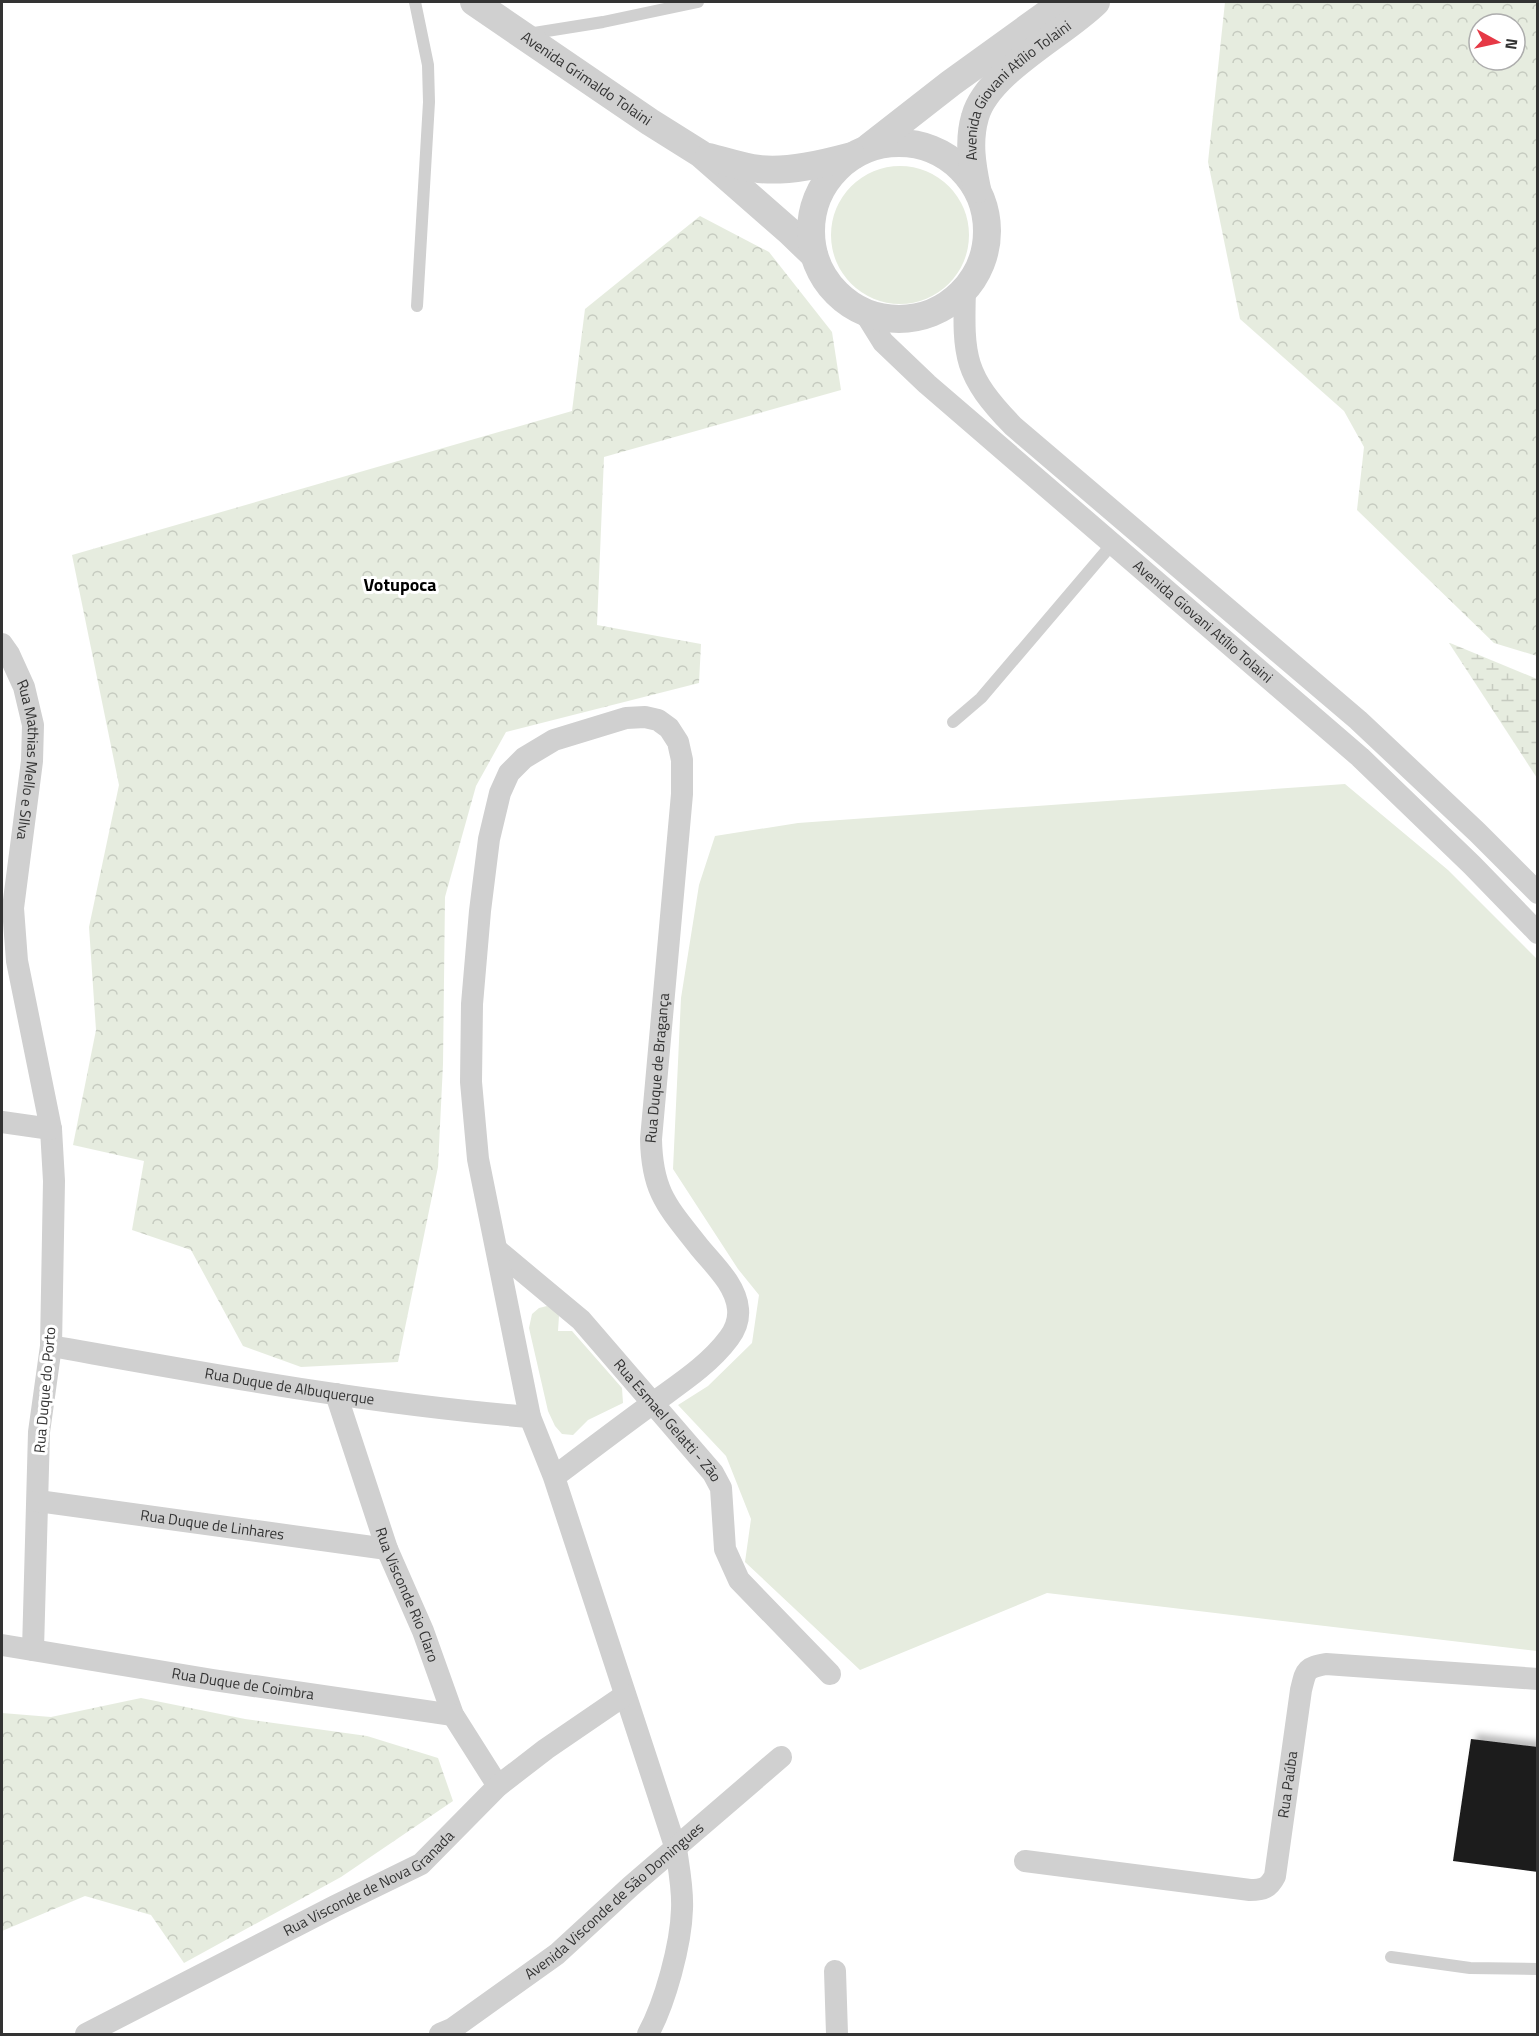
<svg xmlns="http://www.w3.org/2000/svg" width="1539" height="2036" viewBox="0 0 1539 2036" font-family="'Titillium Web',sans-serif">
	<defs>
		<pattern id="forest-crowns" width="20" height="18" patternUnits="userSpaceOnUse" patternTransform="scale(1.5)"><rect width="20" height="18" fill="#e6ecdf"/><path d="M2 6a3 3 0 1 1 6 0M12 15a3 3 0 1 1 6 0" fill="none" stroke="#c6cbc0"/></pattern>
		<pattern id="wetland-marsh" width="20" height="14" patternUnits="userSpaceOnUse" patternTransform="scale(1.5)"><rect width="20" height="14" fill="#e6ecdf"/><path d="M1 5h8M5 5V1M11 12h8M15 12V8" fill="none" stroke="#c6cbc0"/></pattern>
		<filter id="shadow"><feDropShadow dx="5.5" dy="-5.5" stdDeviation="3" flood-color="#0004"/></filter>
	</defs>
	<rect width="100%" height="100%" fill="#fff"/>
	<!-- green -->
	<path fill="#e6ecdf" d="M831 235a69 69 0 1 1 138 0a69 69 0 1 1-138 0Z
		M 1345,784 L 1448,870 L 1537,959 L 1537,1651 L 1047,1593 L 860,1670 L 745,1562 L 751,1519 L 726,1456 L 678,1405 L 708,1386 L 752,1343 L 759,1295 L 738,1269 L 673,1169 L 681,998 L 699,885 L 715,836 L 798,823 Z
		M 547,1306 L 554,1309 L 559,1316 L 558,1331 L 572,1331 L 622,1388 L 623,1403 L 588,1420 L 573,1435 L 562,1434 L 555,1426 L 548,1411 L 529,1328 L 532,1314 L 539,1308 Z"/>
	<!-- forest -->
	<path fill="url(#forest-crowns)" fill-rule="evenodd" d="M 1225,2 L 1537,2 L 1537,656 L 1494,643 L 1357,510 L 1364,447 L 1344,411 L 1240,319 L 1208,162 ZM 1479,24 L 1515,24 L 1515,60 L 1479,60 Z
		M 700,216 L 769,252 L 832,332 L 841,390 L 604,457 L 597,625 L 701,644 L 699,683 L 506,732 L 476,786 L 445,897 L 443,1064 L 438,1167 L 398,1362 L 301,1367 L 243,1346 L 191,1250 L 132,1230 L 144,1161 L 73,1145 L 96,1030 L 89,927 L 119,785 L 72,555 L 572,411 L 585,309 Z
		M 141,1698 L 245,1719 L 367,1736 L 438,1758 L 453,1801 L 341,1877 L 184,1963 L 151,1915 L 85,1896 L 2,1931 L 2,1713 L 51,1717 Z"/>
	<!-- wetland -->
	<path fill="url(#wetland-marsh)" d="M 1450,643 L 1537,679 L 1537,778 L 1449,643 Z"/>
	<!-- building -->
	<path fill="#1a1a1a" filter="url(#shadow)" d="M 1471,1739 L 1538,1747 L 1538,1872 L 1453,1861 Z"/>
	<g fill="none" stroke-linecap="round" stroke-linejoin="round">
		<!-- service -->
		<path stroke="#d0d0d0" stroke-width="12" d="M 415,2 L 428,65 L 429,102 L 417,306
			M 528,34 L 603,22 L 698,2
			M 953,722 L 981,698 L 1113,543
			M 1391,1957 L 1470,1968 L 1538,1969"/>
		<!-- minor -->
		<g stroke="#d0d0d0" stroke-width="22">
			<path d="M 965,289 C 963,358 964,375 1013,426 L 1358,720 L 1477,832 L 1538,893"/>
			<path id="s1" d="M 865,313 L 883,342 L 927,384 L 1360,757 L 1472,865 L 1538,933"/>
			<path id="s2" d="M 2,644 L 9,654 L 24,687 L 33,725 L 32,761 L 13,908 L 17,961 L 51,1129 L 54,1181 L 51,1346 L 39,1432 L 33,1650"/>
			<path d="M 2,1122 L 51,1129"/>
			<path id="s3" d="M 497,1250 L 581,1320 L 713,1473 L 721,1488 L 725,1549 L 739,1580 L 830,1674"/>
			<path id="s4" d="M 51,1346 C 209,1374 369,1404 530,1417"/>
			<path id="s5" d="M 336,1394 L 387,1549 L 423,1631 L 453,1715 L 498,1786"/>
			<path id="s6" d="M 554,1477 C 587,1452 620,1427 653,1403 C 679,1384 709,1365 729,1338 C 735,1330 739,1319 738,1309 C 736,1285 714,1265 700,1248 C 668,1207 652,1193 651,1139 L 682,794 L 682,760 L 678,742 L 669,728 L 658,720 L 645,717 L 626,718 L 554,740 L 524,758 L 509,773 L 500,793 L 489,839 L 480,911 L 472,1004 L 471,1082 L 478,1159 L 530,1417 L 554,1477 L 676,1849 C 679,1869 683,1889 682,1909 C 681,1945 665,2003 648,2034"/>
			<path id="s7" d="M 38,1501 L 387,1549"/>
			<path id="s8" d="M 2,1645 L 213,1680 L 453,1715"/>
			<path id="s9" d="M 1025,1861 L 1250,1890 C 1263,1890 1269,1888 1275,1876 L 1301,1690 C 1306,1670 1305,1668 1326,1664 L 1538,1679"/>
			<path d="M 835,1971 L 837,2034"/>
			<path id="s10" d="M 86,2034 L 335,1906 L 421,1864 L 498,1786 L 546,1749 L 625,1695"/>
			<path id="s11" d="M 440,2034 L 452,2029 L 557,1954 L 631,1886 L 781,1757"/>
		</g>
		<!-- tertiary -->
		<g stroke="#d0d0d0" stroke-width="28">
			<path id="s12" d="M 474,2 L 650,122 L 701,154 L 789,231 L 814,255"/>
			<circle cx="899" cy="231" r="88"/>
			<path d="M 869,147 L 951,83 L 1048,13 L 1061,2"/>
			<path d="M 709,157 C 725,161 742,167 759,169 C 789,172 822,164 852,156"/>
			<path id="s13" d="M 977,189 C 972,165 968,141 975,117 C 987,72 1064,34 1096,2"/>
		</g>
	</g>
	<g text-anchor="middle" stroke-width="6" stroke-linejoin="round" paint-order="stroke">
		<!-- street labels -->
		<g font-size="15" fill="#333" stroke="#fff">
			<text dy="5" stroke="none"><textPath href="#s12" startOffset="136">Avenida Grimaldo Tolaini</textPath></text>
			<text dy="5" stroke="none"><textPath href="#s13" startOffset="118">Avenida Giovani Atílio Tolaini</textPath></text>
			<text dy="5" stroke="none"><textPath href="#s1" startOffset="459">Avenida Giovani Atílio Tolaini</textPath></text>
			<text dy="5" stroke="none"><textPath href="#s2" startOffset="122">Rua Mathias Mello e SIlva</textPath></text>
			<text dy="5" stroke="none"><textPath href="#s6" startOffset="522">Rua Duque de Bragança</textPath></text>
			<text dy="5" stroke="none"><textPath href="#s4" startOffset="242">Rua Duque de Albuquerque</textPath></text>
			<text transform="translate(45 1390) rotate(-85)" y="5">Rua Duque do Porto</text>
			<text dy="5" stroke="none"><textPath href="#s3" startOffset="242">Rua Esmael Gelatti - Zão</textPath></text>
			<text dy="5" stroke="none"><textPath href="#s7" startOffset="176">Rua Duque de Linhares</textPath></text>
			<text dy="5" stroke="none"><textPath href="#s5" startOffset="213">Rua Visconde Rio Claro</textPath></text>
			<text dy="5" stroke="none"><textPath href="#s8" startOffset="244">Rua Duque de Coimbra</textPath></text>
			<text dy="5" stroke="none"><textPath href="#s9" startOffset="350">Rua Paúba</textPath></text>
			<text dy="5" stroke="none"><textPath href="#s10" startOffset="321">Rua Visconde de Nova Granada</textPath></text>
			<text dy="5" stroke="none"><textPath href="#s11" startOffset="220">Avenida Visconde de São Domingues</textPath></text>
		</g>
		<!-- quarter labels -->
		<g font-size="18" font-weight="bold" fill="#000" stroke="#fff">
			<text x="400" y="591">Votupoca</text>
		</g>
	</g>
	<!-- border -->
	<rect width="1539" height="2036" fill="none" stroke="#333333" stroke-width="6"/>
	<!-- north arrow -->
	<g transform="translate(1497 42) rotate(98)"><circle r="28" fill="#ffffff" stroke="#adadad" stroke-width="1.5"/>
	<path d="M0-4.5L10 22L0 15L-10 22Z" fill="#e63946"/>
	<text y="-9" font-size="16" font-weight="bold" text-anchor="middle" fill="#333333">N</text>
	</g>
</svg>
